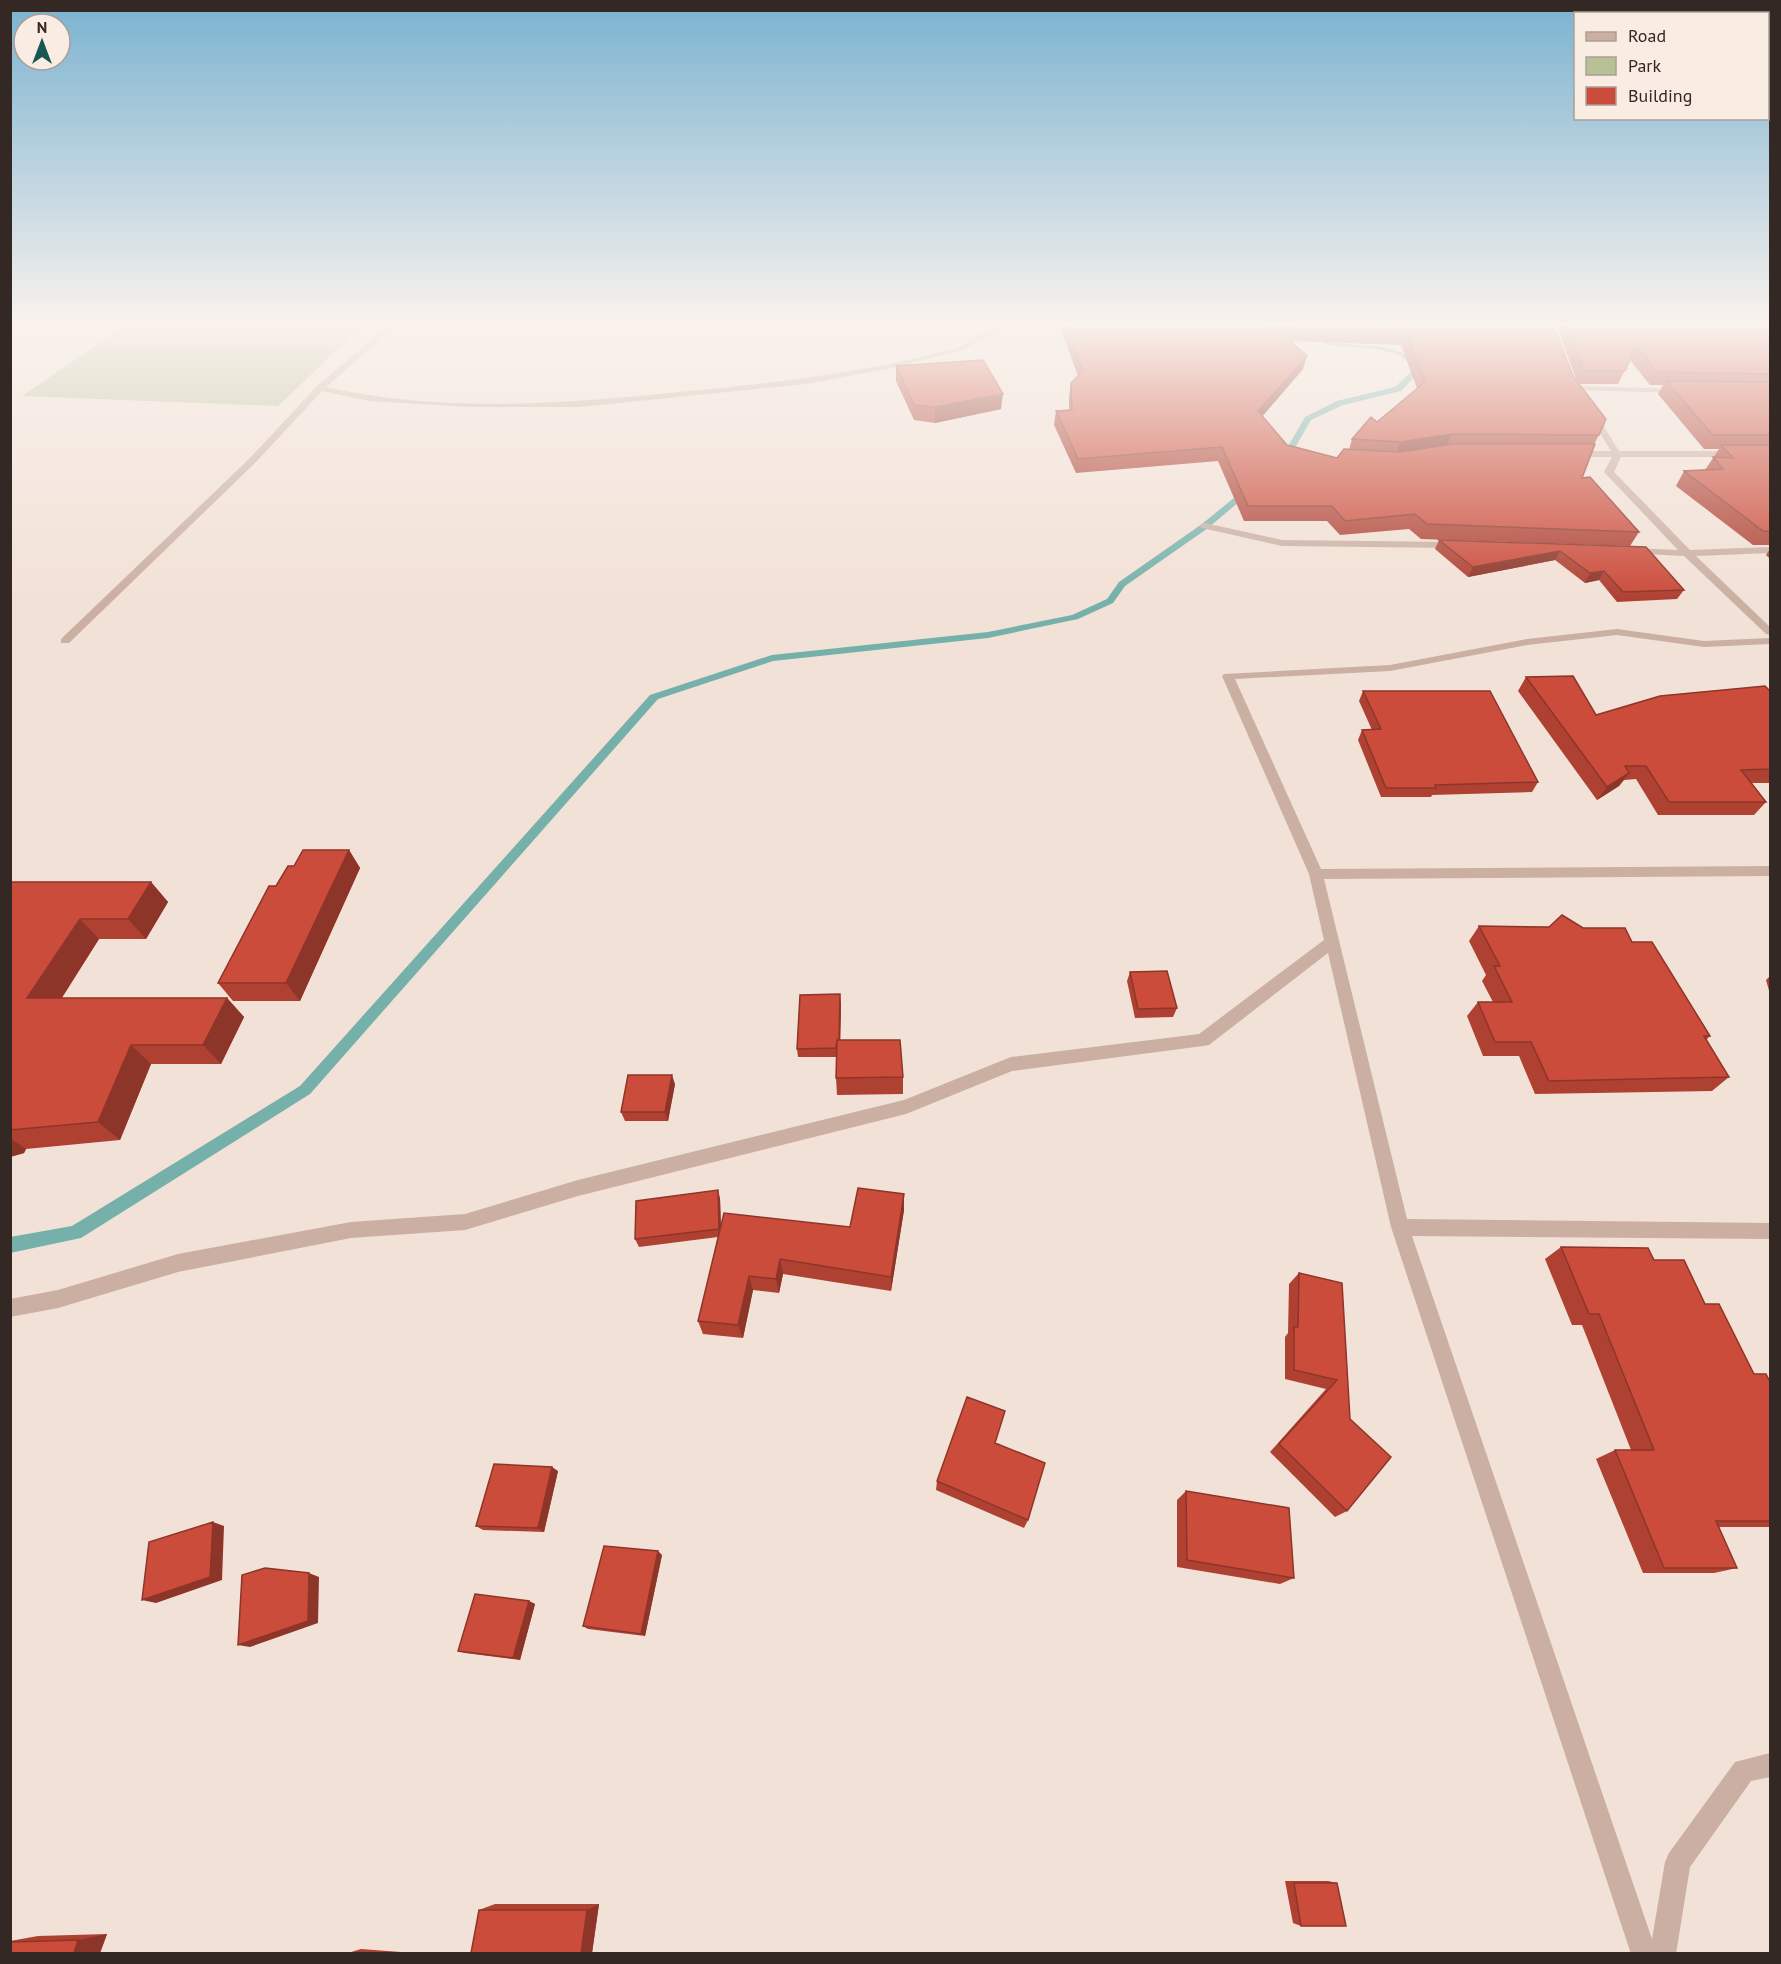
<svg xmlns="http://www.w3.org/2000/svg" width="1781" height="1964" viewBox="0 0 1781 1964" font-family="'PT Sans',sans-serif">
	<rect width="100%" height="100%" fill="#f2e1d6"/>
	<!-- green -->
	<path fill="#b8c196" d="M 127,324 L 364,324 L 278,406 L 22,396 Z"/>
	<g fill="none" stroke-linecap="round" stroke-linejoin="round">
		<!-- stream -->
		<path fill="#75b0ab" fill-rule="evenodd" d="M 1296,324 C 1311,324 1319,339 1334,342 C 1369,350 1393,338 1423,368 L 1401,391 L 1343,405 L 1311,420 L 1288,460 L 1284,462 L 1280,460 L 1305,417 L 1337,401 L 1395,387 L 1415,368 L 1400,355 L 1376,349 L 1328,345 Z
			M 1246,488 L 1253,490 L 1208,528 L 1125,586 L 1113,603 L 1078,619 L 988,638 L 773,661 L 658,699 L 310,1094 L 81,1238 L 10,1253 L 10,1237 L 72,1226 L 300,1086 L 650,695 L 772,655 L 988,632 L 1072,615 L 1107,599 L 1119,582 L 1202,524 Z"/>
		<!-- street -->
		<path fill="#caafa2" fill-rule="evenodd" d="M 390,324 L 398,324 L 326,387 C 441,413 563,404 679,392 C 744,386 809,379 873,367 C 900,362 931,356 957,347 C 975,340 991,324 1011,324 L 963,350 L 887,369 L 806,384 L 580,407 L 472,407 L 369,401 L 322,391 L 255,463 L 69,643 L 61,643 L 61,639 L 249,459 L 317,386 Z
			M 1570,386 L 1681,389 L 1685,391 L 1681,393 L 1573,390 L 1570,390 Z
			M 1587,409 L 1593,409 L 1619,451 L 1770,451 L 1770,457 L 1621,457 L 1614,472 L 1690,550 L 1770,547 L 1770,553 L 1696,556 L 1770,627 L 1770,635 L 1766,634 L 1684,556 L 1626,553 L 1626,549 L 1630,548 L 1678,550 L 1606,474 L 1604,472 L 1612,457 L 1573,457 L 1569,454 L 1573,451 L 1611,451 L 1586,411 Z
			M 1205,523 L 1282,540 L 1456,542 L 1461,545 L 1456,548 L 1282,546 L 1202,528 L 1200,526 Z
			M 1617,629 L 1704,641 L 1770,638 L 1770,644 L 1704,647 L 1617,635 L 1527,645 L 1390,671 L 1235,679 L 1321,869 L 1770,866 L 1770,876 L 1324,879 L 1407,1219 L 1770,1223 L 1770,1239 L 1412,1236 L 1652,1939 L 1665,1862 L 1669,1853 L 1735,1762 L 1770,1753 L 1770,1777 L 1751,1781 L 1690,1867 L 1676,1954 L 1631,1954 L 1391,1227 L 1328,953 L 1209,1045 L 1203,1046 L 1012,1071 L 906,1114 L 578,1196 L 465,1230 L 351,1238 L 178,1272 L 58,1308 L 10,1317 L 10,1299 L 58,1290 L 178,1254 L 351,1222 L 465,1214 L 578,1180 L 904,1100 L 1011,1057 L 1199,1034 L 1324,940 L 1309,874 L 1222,676 L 1224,674 L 1390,665 L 1527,639 Z"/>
	</g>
	<!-- wall -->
	<path fill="#af4133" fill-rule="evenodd" d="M 1059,324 L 1553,324 L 1573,376 L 1576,379 L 1557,327 L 1557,324 L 1770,324 L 1770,545 L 1753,545 L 1676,486 L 1684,471 L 1705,470 L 1719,449 L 1704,449 L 1658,394 L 1663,385 L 1650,385 L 1630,360 L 1618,384 L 1580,384 L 1599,435 L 1594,444 L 1582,478 L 1639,532 L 1630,546 L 1421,539 L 1409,529 L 1340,535 L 1327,521 L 1244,521 L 1218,461 L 1076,473 L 1054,425 L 1056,411 L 1069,410 L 1069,397 L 1071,383 L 1078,376 ZM 1291,341 L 1401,345 L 1417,388 L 1377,422 L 1352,439 L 1349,450 L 1337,458 L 1287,445 L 1262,416 L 1303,369 Z
		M 896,366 L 1001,409 L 935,423 L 914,420 L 896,381 Z
		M 1439,540 L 1646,547 L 1684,590 L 1677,599 L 1617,602 L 1599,580 L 1585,583 L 1555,560 L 1468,577 L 1435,549 Z
		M 1770,549 L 1770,559 L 1766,555 Z
		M 1526,677 L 1596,715 L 1770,691 L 1770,783 L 1752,783 L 1766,802 L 1754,815 L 1658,815 L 1636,779 L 1624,780 L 1619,786 L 1597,800 L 1518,691 Z
		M 1363,691 L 1538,782 L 1532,792 L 1432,795 L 1431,797 L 1381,797 L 1358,740 L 1362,730 L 1372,730 L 1359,701 Z
		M 349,850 L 360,868 L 300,1001 L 233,1001 L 218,983 L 276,886 L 294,866 Z
		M 10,882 L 151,882 L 168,902 L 146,939 L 99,939 L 62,998 L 227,998 L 244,1017 L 221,1064 L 151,1064 L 120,1140 L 26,1149 L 24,1153 L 10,1157 Z
		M 1479,926 L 1583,928 L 1632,942 L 1710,1036 L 1706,1040 L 1729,1077 L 1712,1091 L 1535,1094 L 1519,1056 L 1483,1056 L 1467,1016 L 1478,1002 L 1493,1002 L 1482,981 L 1486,975 L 1469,941 Z
		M 1130,972 L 1177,1008 L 1173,1017 L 1135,1018 L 1127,981 Z
		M 1770,976 L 1770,994 L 1766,980 Z
		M 841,1003 L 840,1040 L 903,1077 L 903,1094 L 837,1095 L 836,1078 L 836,1057 L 798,1057 L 797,1049 Z
		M 675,1084 L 668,1121 L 625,1121 L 621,1112 Z
		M 904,1194 L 904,1210 L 891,1291 L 783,1274 L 779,1293 L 753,1290 L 743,1338 L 703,1334 L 698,1321 L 718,1237 L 639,1247 L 635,1239 L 720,1198 L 721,1225 L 850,1227 Z
		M 1561,1247 L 1654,1260 L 1705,1304 L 1754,1374 L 1770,1382 L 1770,1527 L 1719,1527 L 1737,1568 L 1714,1573 L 1643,1573 L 1596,1459 L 1615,1450 L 1631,1450 L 1582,1325 L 1572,1325 L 1545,1259 Z
		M 1299,1273 L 1342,1283 L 1347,1511 L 1335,1517 L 1270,1452 L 1326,1389 L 1285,1379 L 1285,1337 L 1288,1333 L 1289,1284 Z
		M 995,1443 L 1028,1520 L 1024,1528 L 936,1490 L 937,1481 Z
		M 558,1471 L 544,1532 L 483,1530 L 476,1526 Z
		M 1186,1491 L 1294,1578 L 1280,1584 L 1177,1567 L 1177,1500 Z
		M 662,1555 L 645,1636 L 588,1629 L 583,1626 Z
		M 529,1601 L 535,1604 L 520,1660 L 465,1653 L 458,1651 Z
		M 1285,1881 L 1328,1881 L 1337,1883 L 1301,1926 L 1293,1923 Z
		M 495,1904 L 599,1904 L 592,1953 L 479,1910 Z
		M 107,1934 L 100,1953 L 10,1953 L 10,1941 L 38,1936 Z
		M 361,1949 L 414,1953 L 348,1953 Z"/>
	<!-- shaded-wall -->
	<path fill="#8e3529" d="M 1307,356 L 1303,369 L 1255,425 L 1258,411 Z
		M 1003,394 L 1001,409 L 935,423 L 935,407 Z
		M 1452,434 L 1446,448 L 1395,456 L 1400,442 Z
		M 1560,551 L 1555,560 L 1468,577 L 1473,567 Z
		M 1604,571 L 1599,580 L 1585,583 L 1590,573 Z
		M 1629,773 L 1619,786 L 1597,800 L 1607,787 Z
		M 349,850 L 360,868 L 300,1001 L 286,983 Z
		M 151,882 L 168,902 L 146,939 L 128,919 Z
		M 80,919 L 99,939 L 49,1017 L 27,998 Z
		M 840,994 L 841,1003 L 840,1057 L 839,1048 Z
		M 227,998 L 244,1017 L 221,1064 L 203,1045 Z
		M 131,1045 L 151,1064 L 120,1140 L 98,1122 Z
		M 672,1075 L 675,1084 L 668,1121 L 665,1112 Z
		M 10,1138 L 26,1149 L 24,1153 L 10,1157 Z
		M 718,1190 L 720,1198 L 721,1237 L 719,1229 Z
		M 904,1194 L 904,1210 L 891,1291 L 891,1277 Z
		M 780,1259 L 783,1274 L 779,1293 L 776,1279 Z
		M 749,1276 L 753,1290 L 743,1338 L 738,1325 Z
		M 552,1467 L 558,1471 L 544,1532 L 538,1528 Z
		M 213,1522 L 224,1526 L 222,1580 L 156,1603 L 142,1600 Z
		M 658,1551 L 662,1555 L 645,1636 L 641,1634 Z
		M 309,1573 L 319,1577 L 318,1623 L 250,1647 L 238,1645 Z
		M 529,1601 L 535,1604 L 520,1660 L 513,1658 Z
		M 599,1904 L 592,1953 L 581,1953 L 587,1910 Z
		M 107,1934 L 100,1953 L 74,1953 L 78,1940 Z"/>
	<!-- building -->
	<path fill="#cb4c3b" stroke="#8e3529" stroke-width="1.5" d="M 1065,324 L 1553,324 L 1573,376 L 1606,419 L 1599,435 L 1452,434 L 1400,442 L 1352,439 L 1371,417 L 1377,422 L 1425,382 L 1406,332 L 1276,328 L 1307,356 L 1258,411 L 1287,445 L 1337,458 L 1344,449 L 1400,452 L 1452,444 L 1595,444 L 1582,478 L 1590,477 L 1639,532 L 1427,524 L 1415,514 L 1345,521 L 1332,506 L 1248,506 L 1222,447 L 1078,459 L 1056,411 L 1072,410 L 1071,383 L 1083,371 Z
		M 1566,324 L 1645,324 L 1653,326 L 1651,324 L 1770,324 L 1770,374 L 1658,372 L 1636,346 L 1625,371 L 1584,371 Z
		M 983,360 L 1003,394 L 935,407 L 914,405 L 896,366 Z
		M 1666,381 L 1770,382 L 1770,435 L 1713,435 Z
		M 1721,445 L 1770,445 L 1770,531 L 1763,531 L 1684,471 L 1723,469 L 1713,457 L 1733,458 Z
		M 1439,540 L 1646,547 L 1684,590 L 1623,592 L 1604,571 L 1590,573 L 1560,551 L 1473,567 Z
		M 1573,676 L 1596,715 L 1660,696 L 1765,686 L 1770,691 L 1770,769 L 1741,770 L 1766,802 L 1669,802 L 1646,766 L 1625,766 L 1629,773 L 1607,787 L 1526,677 Z
		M 1363,691 L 1490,691 L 1538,782 L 1435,785 L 1436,788 L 1386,788 L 1362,730 L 1381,729 Z
		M 303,850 L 349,850 L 286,983 L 218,983 L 269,886 L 276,886 L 288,866 L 294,866 Z
		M 10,882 L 151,882 L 128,919 L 80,919 L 27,998 L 227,998 L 203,1045 L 131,1045 L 98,1122 L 10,1130 Z
		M 1562,915 L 1583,928 L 1625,928 L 1632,942 L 1652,942 L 1710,1036 L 1704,1036 L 1729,1077 L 1549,1081 L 1531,1042 L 1495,1042 L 1478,1002 L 1512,1002 L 1494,966 L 1500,966 L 1479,926 L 1549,927 Z
		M 1167,971 L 1177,1008 L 1138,1009 L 1130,972 Z
		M 840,994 L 839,1040 L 837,1040 L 836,1048 L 797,1049 L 800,995 Z
		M 837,1040 L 900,1040 L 903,1077 L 836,1078 Z
		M 628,1075 L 672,1075 L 665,1112 L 621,1112 Z
		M 858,1188 L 904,1194 L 891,1277 L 780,1259 L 776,1279 L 749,1276 L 738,1325 L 698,1321 L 724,1213 L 850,1227 Z
		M 718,1190 L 719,1229 L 635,1239 L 636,1201 Z
		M 1561,1247 L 1648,1248 L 1654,1260 L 1684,1260 L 1705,1304 L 1719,1304 L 1754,1374 L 1766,1374 L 1770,1382 L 1770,1521 L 1716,1521 L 1737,1568 L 1664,1568 L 1615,1450 L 1654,1450 L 1599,1314 L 1589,1314 Z
		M 1299,1273 L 1342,1283 L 1350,1419 L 1391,1457 L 1347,1511 L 1279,1444 L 1337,1380 L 1294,1370 L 1294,1327 L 1298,1327 Z
		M 967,1397 L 1005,1411 L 995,1443 L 1045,1463 L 1028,1520 L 937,1481 Z
		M 494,1464 L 552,1467 L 538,1528 L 476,1526 Z
		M 1186,1491 L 1289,1508 L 1294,1578 L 1187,1560 Z
		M 213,1522 L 210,1577 L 142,1600 L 149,1542 Z
		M 604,1546 L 658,1551 L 641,1634 L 583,1626 Z
		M 265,1568 L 309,1573 L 308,1621 L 238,1645 L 242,1575 Z
		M 475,1594 L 529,1601 L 513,1658 L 458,1651 Z
		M 1294,1883 L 1337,1883 L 1346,1926 L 1301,1926 Z
		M 479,1910 L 587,1910 L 581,1953 L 471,1953 Z
		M 78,1940 L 74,1953 L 10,1953 L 10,1942 Z"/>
	<!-- sky -->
	<linearGradient id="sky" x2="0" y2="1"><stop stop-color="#7ab2d0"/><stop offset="0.54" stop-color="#f9f2ed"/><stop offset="1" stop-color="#f9f2ed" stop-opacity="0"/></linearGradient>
	<rect width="1781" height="599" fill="url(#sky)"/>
	<!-- border -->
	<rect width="1781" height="1964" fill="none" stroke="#342825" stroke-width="24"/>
	<!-- legend -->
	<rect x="1574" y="12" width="195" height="108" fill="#f9ece3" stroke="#aa9e97" stroke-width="1.5"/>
	<rect x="1586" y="32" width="30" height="9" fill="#caafa2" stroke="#aa9e97" stroke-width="1.5"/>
	<text x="1628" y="42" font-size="18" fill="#342825">Road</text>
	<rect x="1586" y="57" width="30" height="18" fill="#b8c196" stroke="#aa9e97" stroke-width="1.5"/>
	<text x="1628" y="72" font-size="18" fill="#342825">Park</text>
	<rect x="1586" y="87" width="30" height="18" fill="#cb4c3b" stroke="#aa9e97" stroke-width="1.5"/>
	<text x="1628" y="102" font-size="18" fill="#342825">Building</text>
	<!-- north arrow -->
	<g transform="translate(42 42)"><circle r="28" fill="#f9ece3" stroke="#aa9e97" stroke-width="1.5"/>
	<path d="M0-4.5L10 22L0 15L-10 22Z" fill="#195753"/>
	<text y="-9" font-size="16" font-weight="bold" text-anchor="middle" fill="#342825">N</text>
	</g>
</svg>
